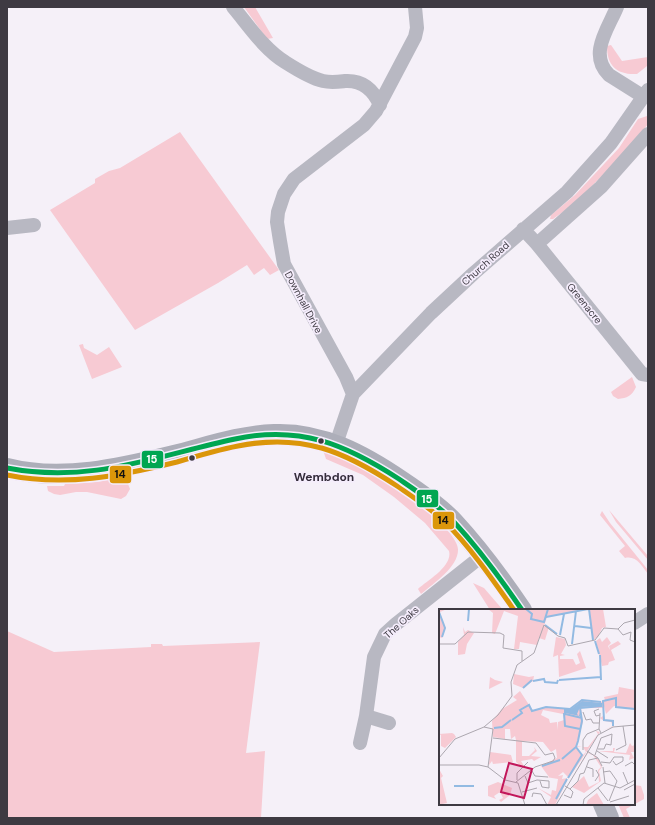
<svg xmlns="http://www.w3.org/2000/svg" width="655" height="825" viewBox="0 0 655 825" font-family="'DM Sans',sans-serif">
	<rect width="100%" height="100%" fill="#f5f0f8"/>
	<!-- green -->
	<path fill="#f7cad3" d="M 244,7 L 255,7 L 273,38 L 267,39 Z
		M 611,45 L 622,61 L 648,57 L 647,66 L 637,74 C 617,75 607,66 607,46 Z
		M 648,114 L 648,124 L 628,149 L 589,189 L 574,204 L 553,219 L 550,219 L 551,215 L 575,195 L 619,148 L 638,119 L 647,116 Z
		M 180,132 L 279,270 L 270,275 L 264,268 L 254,275 L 247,265 L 218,283 L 135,330 L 50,210 L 95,183 L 95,179 L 109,171 L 120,168 Z
		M 83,344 L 84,348 L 97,355 L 109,347 L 122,367 L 92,379 L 79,345 Z
		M 632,377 L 636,387 C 632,396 627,398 618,399 L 613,396 L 611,392 Z
		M 323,450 C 341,458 359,466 376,475 C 394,484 459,530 458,550 C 458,567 434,583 421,594 L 418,589 C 428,580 453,566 449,551 L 425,523 L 394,497 L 363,475 L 326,459 Z
		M 117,478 L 128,484 L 130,489 L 126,496 L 121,499 L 87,492 L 76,492 L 60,495 L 54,494 L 48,491 L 47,486 L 64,486 L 65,484 L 97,482 Z
		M 609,510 L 648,556 L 648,560 L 616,522 Z
		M 602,511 L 610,523 L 648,570 L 648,574 C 642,566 636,555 625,558 L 619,551 L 625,546 L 600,515 Z
		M 473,583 L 484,588 L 503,610 L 490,610 Z
		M 7,631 L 54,652 L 151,647 L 151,644 L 162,644 L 163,646 L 260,642 L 246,753 L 265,751 L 261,818 L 7,818 Z
		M 634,785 L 641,786 L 644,795 L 644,799 L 626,809 L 630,818 L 624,818 L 618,804 L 634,804 Z"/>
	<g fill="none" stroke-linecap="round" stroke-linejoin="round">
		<!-- minor -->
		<path stroke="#b8b8c2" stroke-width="14" d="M 233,7 C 249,26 264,49 285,62 C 296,69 310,78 323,81 C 331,83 337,82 345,81 C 362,80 373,89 380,105
			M 617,7 C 608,29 588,54 609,75 L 644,97
			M 7,228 L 34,225
			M 523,229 L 537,244 L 642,374 L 648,375
			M 537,244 L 601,187 L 648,134
			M 353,394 L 346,377 L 284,264 L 280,241 L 277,222 L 278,212 L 284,194 L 294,179 L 364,125 L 376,111 L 415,37 L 417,28 L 415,7
			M 336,444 L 353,394 L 431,313 L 474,273 L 567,192 L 611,143 L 648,90
			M 634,623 L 648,614
			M 366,716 L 389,723
			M 360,743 L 366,716 L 374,657 L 385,634 L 396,624 L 483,555"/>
		<!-- secondary -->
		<path stroke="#adaeb9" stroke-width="20" d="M 7,468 C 61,482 121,468 174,455 C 206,447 240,435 274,434 C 322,432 364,455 402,481 C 420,493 439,506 454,522 C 479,549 501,579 522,610
			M 603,804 L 609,818"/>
		<defs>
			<path id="bus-1" d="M 7,468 C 91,484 155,456 235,439 C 300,425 345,444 399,479 C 418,492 438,505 454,522 C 479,549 501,579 522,610"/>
			<path id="bus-2" d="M 7,475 C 65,487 120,476 177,462 C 197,456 217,450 238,446 C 302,433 344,451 397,486 C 413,497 430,508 445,522 C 471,548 493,580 514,610"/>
		</defs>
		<!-- bus-1 casing -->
		<use href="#bus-1" stroke="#f5edfc" stroke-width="8"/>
		<!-- bus-2 casing -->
		<use href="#bus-2" stroke="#f5edfc" stroke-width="8"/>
		<!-- bus-1 -->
		<use href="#bus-1" stroke="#00a651" stroke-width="5"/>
		<!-- bus-2 -->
		<use href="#bus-2" stroke="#db960a" stroke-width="5"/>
	</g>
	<!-- markers -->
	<g fill="#3e3a42" stroke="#f5edfc" stroke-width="1.5">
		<circle cx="321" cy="441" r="3.5"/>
		<circle cx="192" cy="458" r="3.5"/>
	</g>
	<g text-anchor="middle" stroke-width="3.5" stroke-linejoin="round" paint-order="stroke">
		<!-- street labels -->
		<g font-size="10" fill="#3e3a42" stroke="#f5edfc">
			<text transform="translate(485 263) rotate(-42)" y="4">Church Road</text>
			<text transform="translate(304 302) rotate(62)" y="4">Downhall Drive</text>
			<text transform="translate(585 303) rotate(51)" y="4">Greenacre</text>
			<text transform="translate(401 622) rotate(-42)" y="4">The Oaks</text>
		</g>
		<!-- quarter labels -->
		<g font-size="12" font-weight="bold" fill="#342c3b" stroke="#f5edfc">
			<text x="324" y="481">Wembdon</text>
		</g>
	</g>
	<!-- overview -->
	<g transform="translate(439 609)">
		<rect width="196" height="196" fill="#f5f0f8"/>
		<path d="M 0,0 L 8,0 L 1,3 L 6,19 L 3,29 L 0,28 ZM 49,0 L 149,0 L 108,8 L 105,17 L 110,18 L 106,31 L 100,29 L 98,36 L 81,33 L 80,40 L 75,40 L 79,7 L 65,2 L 56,25 L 53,24 L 54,4 ZM 150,0 L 164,0 L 167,18 L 163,19 L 159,28 L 154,31 ZM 24,18 L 26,23 L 29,21 L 35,24 L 28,35 L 26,45 L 19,46 L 19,33 L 25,26 ZM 117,28 L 126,30 L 127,36 L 122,45 L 126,46 L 121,47 L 121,50 L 134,50 L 137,56 L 141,54 L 138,45 L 141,42 L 147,59 L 120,68 L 119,46 L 114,48 ZM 168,28 L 172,34 L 169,37 L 171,41 L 170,37 L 179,32 L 182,35 L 172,41 L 176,51 L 170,53 L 169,56 L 163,57 L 157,32 L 161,29 L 163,33 ZM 75,65 L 90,68 L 95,67 L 94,72 L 84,79 L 74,75 ZM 51,68 L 56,71 L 64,73 L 50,80 ZM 180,78 L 196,81 L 196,101 L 175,97 L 167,105 L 164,93 L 165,111 L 174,112 L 175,117 L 163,122 L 174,117 L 172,113 L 165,112 L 161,109 L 164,107 L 164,99 L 142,99 L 144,113 L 137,137 L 143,138 L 137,138 L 143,147 L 147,143 L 144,138 L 149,138 L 156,129 L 159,125 L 157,122 L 161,123 L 130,169 L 124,163 L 119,167 L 124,166 L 123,170 L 128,169 L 128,172 L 116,196 L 108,196 L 112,188 L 99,179 L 112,186 L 113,181 L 117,182 L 119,170 L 107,168 L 110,168 L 102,157 L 118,149 L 117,140 L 112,143 L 104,133 L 83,132 L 83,147 L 90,147 L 96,141 L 95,138 L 98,142 L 92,147 L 102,148 L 95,152 L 93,150 L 82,152 L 85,157 L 84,159 L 77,153 L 77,131 L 76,127 L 72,130 L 71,120 L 66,120 L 66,130 L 54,128 L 53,112 L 63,100 L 78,91 L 74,88 L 81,82 L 94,102 L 107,98 L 131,100 L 143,91 L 160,94 L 166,91 L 165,88 L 179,85 ZM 104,101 L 124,105 L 125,111 L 119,113 L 118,121 L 118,113 L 111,114 L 110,110 L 102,106 ZM 13,124 L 15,125 L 17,128 L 6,139 L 2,137 L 2,126 L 0,125 ZM 191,134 L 193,137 L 196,136 L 196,143 L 192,143 L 195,149 L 190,151 L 191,146 L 159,142 L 174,142 L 174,139 L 176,139 L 175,143 L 187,144 ZM 51,143 L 72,146 L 74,153 L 54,155 L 53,152 L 50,156 ZM 149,143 L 152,145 L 155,146 L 157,147 L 158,148 L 158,150 L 160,150 L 163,158 L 160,162 L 162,172 L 145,184 L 133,178 L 145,167 L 150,178 L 160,173 L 159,161 L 162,158 L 154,146 L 153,146 L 149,144 L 128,177 ZM 0,160 L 4,167 L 2,169 L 8,194 L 3,195 L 0,195 ZM 59,173 L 73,179 L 71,186 L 62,193 L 60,191 L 64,189 L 61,183 L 55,187 L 57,190 L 49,187 L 49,177 ZM 158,184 L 165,196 L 147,196 L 149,191 Z" fill="#f7cad3" fill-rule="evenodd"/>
		<path d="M 143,92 L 163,94 L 163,97 L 141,98 L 138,105 L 140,107 L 140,103 L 141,107 L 126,104 L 127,100 L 132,100 Z" fill="#92bae2"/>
		<path fill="none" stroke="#92bae2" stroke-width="2" d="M 87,0 L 93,5 L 92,10 L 105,13 L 109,0M 150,0 L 154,31M 0,3 L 6,19 L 3,28M 107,8 L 149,0M 29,12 L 30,0M 106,16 L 118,25M 136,17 L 152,19M 121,26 L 125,5M 156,32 L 160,45M 133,35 L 137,2M 161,46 L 162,71M 120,71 L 162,68M 94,72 L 105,70 L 106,73 L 118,74 L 119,71M 84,79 L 93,71M 126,100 L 126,105 L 143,109M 125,104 L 126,117 L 141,120M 73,111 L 83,104 L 81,101 L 90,96 L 93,102 L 107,98 L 131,100 L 143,91 L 162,93M 174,117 L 174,112 L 165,111 L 164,92 L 177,89 L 177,98 L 196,100M 55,119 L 63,118 L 72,111M 123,150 L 137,138 L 139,132 L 143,112 L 141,99 L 163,97M 103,157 L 121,151M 129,169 L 143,146 L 137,138M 15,177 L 35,177M 117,190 L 128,170"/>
		<path fill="none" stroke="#aca7af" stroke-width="1" d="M 179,20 L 184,26 L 192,23 L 191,31 L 196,33M 179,20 L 185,14 L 196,11M 1,35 L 16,35 L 29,23 L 61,24 L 65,26 L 64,39 L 83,42 L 83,52M 160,100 L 155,102 L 157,107 L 161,106M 144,103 L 147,111 L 152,110 L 154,114 L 160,114M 161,104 L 160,120 L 162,124M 45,118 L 54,120 L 49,158M 54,129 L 97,134 L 106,146 L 114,144 L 116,149 L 114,152 L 96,158 L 77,173M 144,141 L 144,131 L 148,125 L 160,120M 177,141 L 187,136 L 184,117M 148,142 L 159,149 L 163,157M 158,142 L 169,149M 156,146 L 162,129 L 173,125 L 172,136 L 167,135 L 165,140 L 159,140M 0,149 L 16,130 L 45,118 L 59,106 L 73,87 L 72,73 L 78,56 L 95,44 L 105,16 L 119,27 L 126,29 L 129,37 L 156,31 L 165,19 L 179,20M 162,153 L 171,154 L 175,148 L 184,148 L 184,152 L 177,156 L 174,152M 0,156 L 40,156 L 49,158 L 66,171 L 79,174 L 86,196M 186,157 L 193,153 L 196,156M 148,158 L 154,160 L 154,168M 164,158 L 166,174M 93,162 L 96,167 L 109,168M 164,163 L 171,162 L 178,172 L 170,192M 184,163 L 189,175M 86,167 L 89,174 L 98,171 L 110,172 L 110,179 L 103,178 L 101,172M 78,171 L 78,164 L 89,153M 156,172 L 160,166 L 157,161M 126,177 L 131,180 L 139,172 L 141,165 L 145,164 L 150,151 L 159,149M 159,179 L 169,192M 185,181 L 196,175M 83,183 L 98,179M 125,186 L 132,189 L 134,183 L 131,180M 93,188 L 94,184 L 102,185 L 108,196M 171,193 L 190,187M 117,196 L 159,126 L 174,118 L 196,116M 144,196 L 145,190 L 165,174 L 181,179 L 196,171"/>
		<path fill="#c2185b" fill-opacity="0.15" stroke="#c2185b" stroke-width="2" d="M 70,154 L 93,160 L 85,189 L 62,183 Z"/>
		<rect width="196" height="196" fill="none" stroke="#3e3a42" stroke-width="2"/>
	</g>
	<g stroke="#f5edfc" stroke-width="1.5">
		<rect x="141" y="450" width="23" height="19" rx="4" fill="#00a651"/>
		<rect x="109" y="465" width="23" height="19" rx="4" fill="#db960a"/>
		<rect x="416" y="489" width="23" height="19" rx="4" fill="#00a651"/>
		<rect x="432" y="511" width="23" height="19" rx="4" fill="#db960a"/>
	</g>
	<g font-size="11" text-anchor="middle" font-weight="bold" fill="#fff">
		<text x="152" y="463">15</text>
		<text x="427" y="503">15</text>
	</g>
	<g font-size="11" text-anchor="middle" font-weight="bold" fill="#111">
		<text x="120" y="478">14</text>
		<text x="443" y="524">14</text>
	</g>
	<!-- border -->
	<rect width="655" height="825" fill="none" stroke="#3e3a42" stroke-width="16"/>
</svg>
